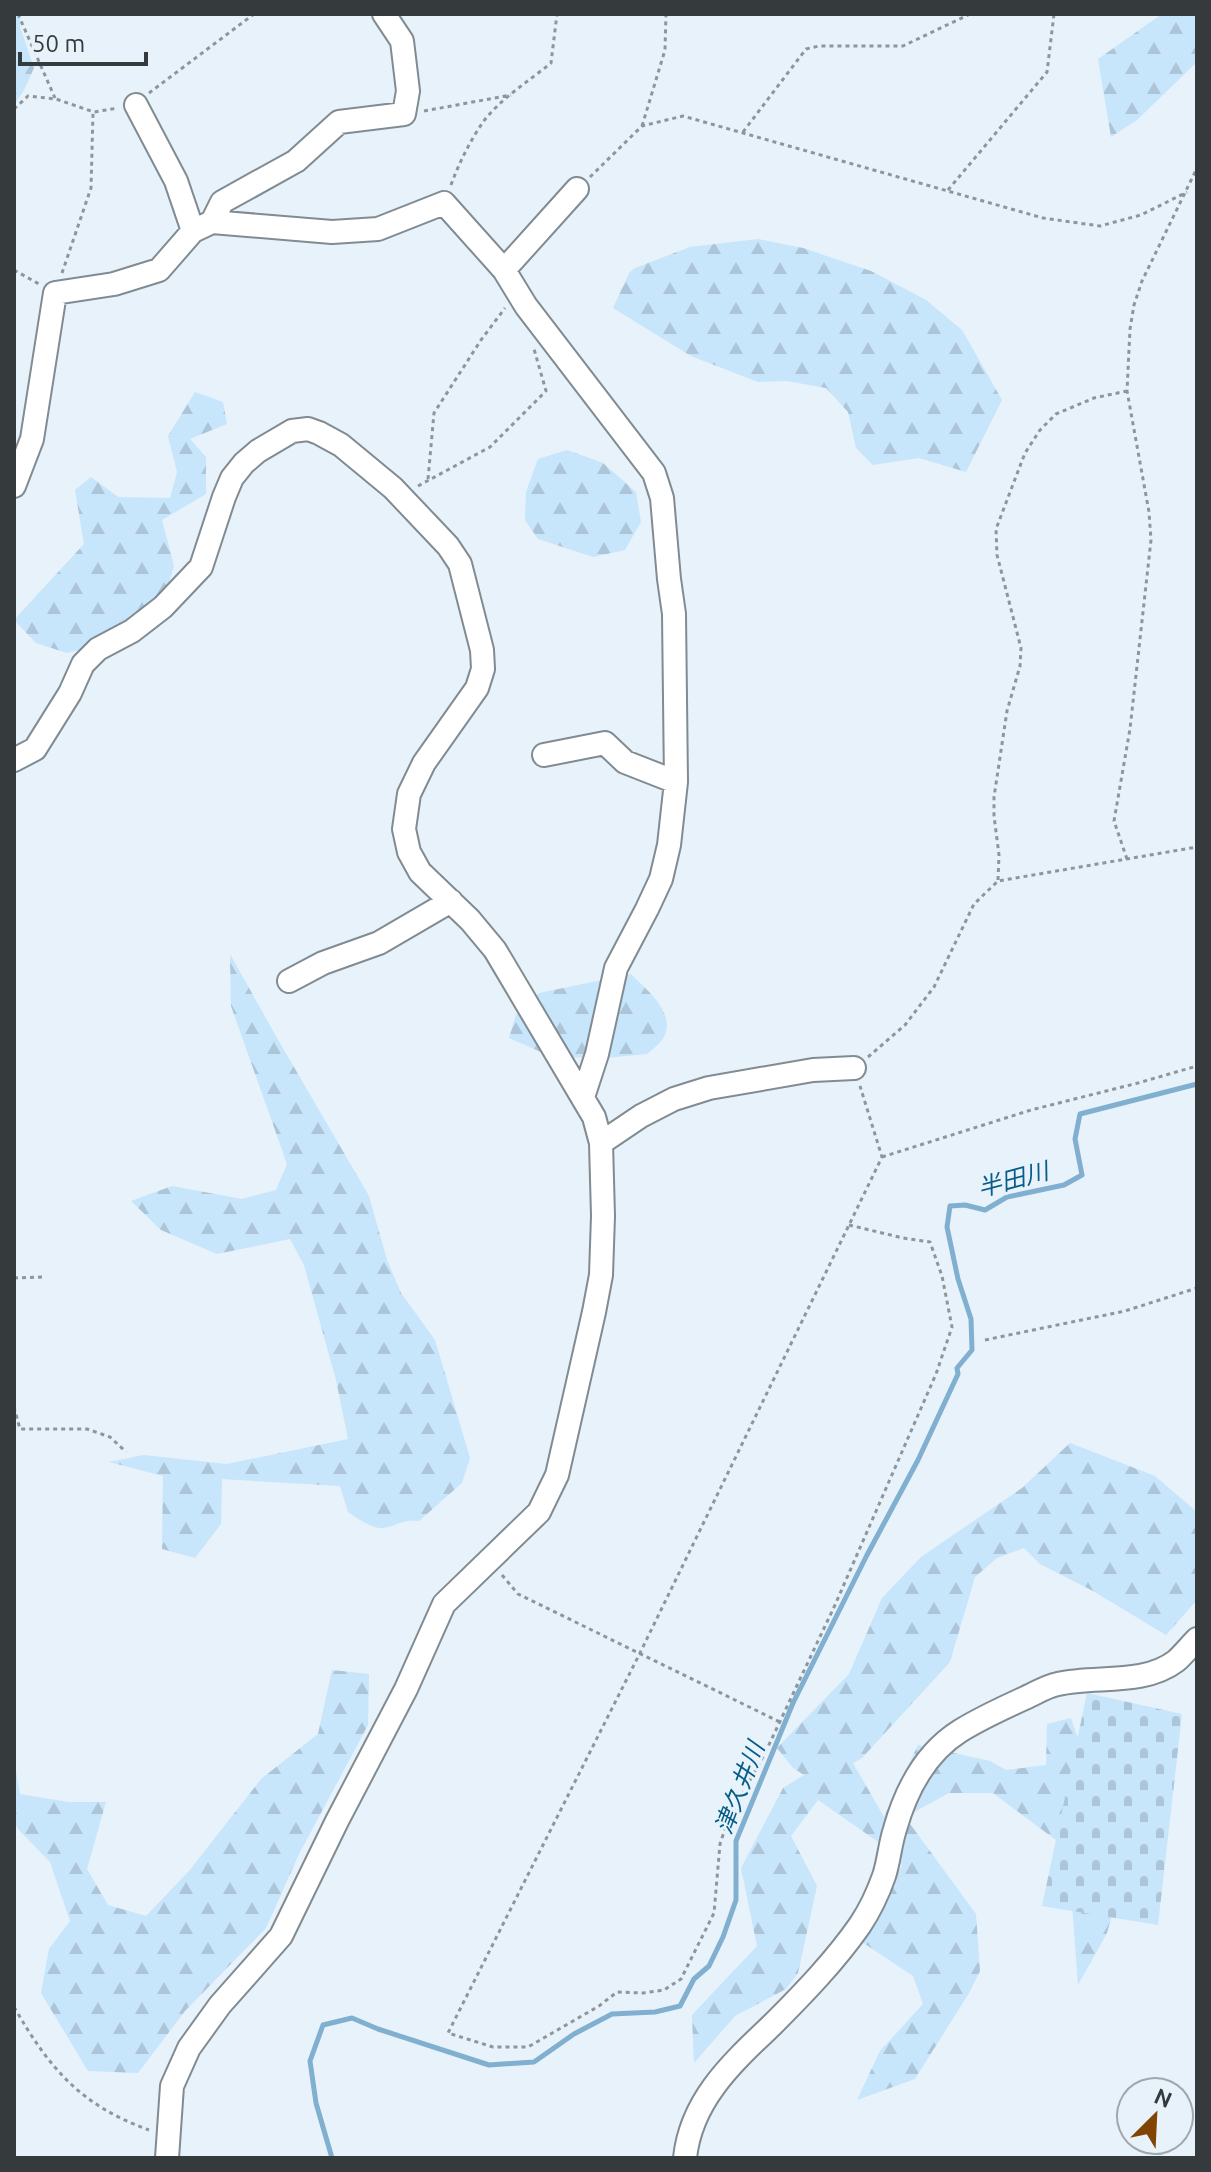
<svg xmlns="http://www.w3.org/2000/svg" width="1211" height="2172" viewBox="0 0 1211 2172" font-family="Ubuntu,'Noto Sans JP',sans-serif">
	<defs>
		<pattern id="forest-firs" width="22" height="20" patternUnits="userSpaceOnUse" patternTransform="scale(2)"><rect width="22" height="20" fill="#c7e5fb"/><path d="M5 1l3.5 6h-7zM16 11l3.5 6h-7z" fill="#acc5d8"/></pattern>
		<pattern id="cemetery-stones" width="16" height="16" patternUnits="userSpaceOnUse" patternTransform="scale(2)"><rect width="16" height="16" fill="#c7e5fb"/><path d="M2 7V4a2 2 0 0 1 4 0v3zM10 15v-3a2 2 0 0 1 4 0v3z" fill="#acc5d8"/></pattern>
	</defs>
	<rect width="100%" height="100%" fill="#e7f2fa"/>
	<!-- forest -->
	<path fill="url(#forest-firs)" d="M 14,14 L 20,14 L 20,27 L 34,68 L 24,90 L 14,105 Z
		M 1162,14 L 1197,14 L 1197,62 L 1137,120 L 1111,137 L 1098,59 Z
		M 758,239 L 803,248 L 871,271 L 926,300 L 962,330 L 1002,400 L 966,472 L 919,458 L 873,465 L 856,448 L 848,412 L 826,388 L 787,381 L 758,382 L 691,356 L 613,308 L 629,273 L 635,268 L 690,247 Z
		M 195,392 L 223,402 L 227,424 L 190,439 L 206,457 L 206,494 L 162,520 L 174,566 L 167,589 L 144,617 L 104,644 L 67,653 L 36,643 L 14,620 L 84,544 L 75,490 L 91,477 L 118,497 L 170,498 L 177,472 L 168,436 Z
		M 567,450 L 603,463 L 636,492 L 641,522 L 625,550 L 593,557 L 538,539 L 525,520 L 526,492 L 538,459 Z
		M 230,954 L 277,1038 L 369,1196 L 387,1260 L 401,1293 L 435,1340 L 470,1458 L 462,1483 L 419,1521 C 403,1518 392,1529 379,1528 C 368,1526 357,1518 348,1512 L 340,1486 L 222,1479 L 221,1524 L 195,1558 L 162,1549 L 163,1476 L 109,1462 L 143,1455 L 227,1464 L 348,1439 L 336,1380 L 304,1265 L 290,1239 L 217,1254 L 161,1230 L 131,1201 L 172,1186 L 242,1199 L 276,1190 L 287,1164 L 231,1006 Z
		M 631,974 C 646,990 674,1010 665,1035 C 662,1042 653,1049 647,1054 L 604,1058 L 552,1057 L 509,1038 L 516,1015 L 539,993 Z
		M 1070,1443 L 1155,1476 L 1197,1512 L 1197,1600 L 1166,1635 L 1093,1591 L 1040,1564 L 1024,1548 L 997,1558 L 975,1577 L 950,1662 L 862,1758 L 853,1763 L 884,1817 L 918,1745 L 990,1761 L 1006,1770 L 1046,1765 L 1047,1724 L 1071,1718 L 1123,1875 L 1107,1933 L 1078,1985 L 1068,1849 L 993,1793 L 949,1793 L 905,1817 L 976,1914 L 980,1971 L 969,1993 L 915,2079 L 857,2100 L 880,2051 L 923,2004 L 913,1976 L 859,1940 L 902,1866 L 894,1853 L 818,1800 L 791,1836 L 817,1886 L 798,1973 L 786,1989 L 735,2016 L 694,2063 L 692,2015 L 757,1946 L 741,1868 L 783,1788 L 804,1775 L 793,1768 L 777,1748 L 849,1674 L 882,1598 L 921,1557 L 1022,1488 Z
		M 332,1670 L 369,1674 L 368,1725 L 299,1854 L 266,1928 L 185,2011 L 138,2073 L 88,2071 L 41,1993 L 49,1949 L 70,1921 L 50,1862 L 18,1829 L 14,1821 L 14,1760 L 20,1794 L 68,1802 L 106,1802 L 87,1869 L 108,1905 L 146,1916 L 189,1871 L 261,1779 L 318,1734 Z"/>
	<!-- cemetery -->
	<path fill="url(#cemetery-stones)" d="M 1087,1693 L 1182,1714 L 1158,1925 L 1042,1906 Z"/>
	<g fill="none" stroke-linecap="round" stroke-linejoin="round">
		<!-- stream -->
		<path stroke="#80afd0" stroke-width="5" d="M 332,2158 L 316,2103 L 310,2061 L 323,2025 L 352,2018 L 378,2029 L 489,2065 L 534,2062 L 574,2034 L 612,2014 L 655,2012 L 680,2006 L 694,1979 L 709,1966 L 723,1937 L 736,1900 L 736,1841 L 793,1703 L 867,1555 L 918,1460 L 958,1374 L 957,1368 L 972,1350 L 971,1319 L 958,1279 L 947,1227 L 950,1206 L 965,1205 L 985,1210 L 1007,1197 L 1064,1185 L 1082,1175 L 1075,1139 L 1080,1114 L 1197,1084"/>
		<defs>
			<path id="minor" d="M 136,105 L 176,181 L 193,231
				M 577,189 L 504,270 L 526,306 L 654,473 L 662,498 L 669,579 L 674,614 L 676,782 L 669,845 L 661,879 L 647,909 L 616,968 L 597,1054 L 583,1097
				M 212,222 L 332,232 L 378,229 L 444,203 L 504,270
				M 14,486 L 32,439 L 55,293 L 114,284 L 159,270 L 193,231 L 212,222 L 222,202 L 296,161 L 339,122 L 404,114 L 408,91 L 402,41 L 384,14
				M 544,755 L 605,743 L 625,762 L 676,782
				M 14,760 L 35,749 L 70,693 L 83,664 L 98,649 L 132,631 L 163,607 L 201,567 L 224,497 L 232,478 L 244,463 L 258,451 L 292,431 L 308,429 L 319,433 L 341,445 L 393,488 L 448,546 L 460,564 L 482,650 L 483,669 L 477,688 L 424,763 L 409,794 L 404,829 L 409,852 L 420,872 L 470,920 L 495,950 L 594,1117 L 601,1143 L 603,1216 L 601,1275 L 594,1312 L 557,1475 L 539,1512 L 444,1604 L 406,1689 L 337,1821 L 281,1936 L 220,2005 L 189,2048 L 172,2086 L 167,2158
				M 289,981 L 323,963 L 379,943 L 451,901
				M 601,1143 L 641,1116 L 674,1099 L 709,1088 L 813,1070 L 854,1068
				M 685,2158 C 691,2100 732,2063 772,2025 C 803,1994 835,1961 860,1925 C 870,1910 878,1893 884,1876 C 889,1861 890,1844 895,1829 C 906,1790 925,1753 960,1731 C 981,1718 1003,1708 1025,1698 C 1036,1693 1047,1686 1058,1684 C 1096,1675 1143,1686 1176,1661 C 1183,1655 1190,1646 1197,1639"/>
		</defs>
		<!-- minor casing -->
		<use href="#minor" stroke="#818b92" stroke-width="26"/>
		<!-- path -->
		<path stroke="#8e969b" stroke-width="3" stroke-dasharray="4 4" stroke-linecap="butt" d="M 18,14 L 55,98
			M 149,93 L 254,14
			M 14,109 L 28,96 L 56,99 L 94,112 L 118,108
			M 424,111 L 511,95
			M 642,126 L 665,50 L 666,14
			M 743,132 L 806,49 L 819,46 L 903,46 L 970,14
			M 590,177 L 642,126 L 683,116 L 1043,218 L 1100,226 L 1141,215 L 1187,192
			M 451,185 C 459,163 470,141 483,122 C 500,99 529,81 551,63 L 557,14
			M 948,190 L 1047,72 L 1054,14
			M 14,270 L 39,284
			M 62,273 L 91,188 L 93,113
			M 428,479 L 434,413 L 481,340 L 505,308
			M 418,486 L 490,447 L 546,391 L 534,349
			M 1127,859 L 1114,821 L 1130,729 L 1151,540 L 1149,512 L 1127,391 L 1130,329 L 1134,305 L 1142,281 L 1197,168
			M 998,880 L 999,855 L 994,816 L 994,797 L 1007,711 L 1020,666 L 1021,648 L 997,555 L 996,529 L 1025,453 L 1040,430 L 1056,414 L 1094,398 L 1127,391
			M 868,1057 L 905,1025 L 934,987 L 974,904 L 998,881 L 1197,847
			M 882,1157 L 1031,1110 L 1138,1083 L 1197,1066
			M 849,1225 L 903,1238 L 930,1242 L 942,1276 L 952,1327 L 936,1374 L 835,1605 L 766,1751 L 728,1820 L 720,1844 L 714,1913 L 681,1979 L 664,1990 L 643,1993 L 617,1992 L 599,2006 L 528,2047 L 493,2047 L 448,2033 L 639,1655 L 849,1225 L 882,1157 L 860,1086
			M 14,1278 L 45,1277
			M 985,1340 L 1125,1311 L 1197,1288
			M 14,1407 L 20,1429 L 87,1429 L 110,1437 L 126,1452
			M 502,1575 L 518,1594 L 780,1722
			M 14,2007 C 50,2069 80,2105 149,2130"/>
		<!-- minor -->
		<use href="#minor" stroke="#fff" stroke-width="22"/>
	</g>
	<g text-anchor="middle" stroke-width="6" stroke-linejoin="round" paint-order="stroke">
		<!-- water labels -->
		<g font-size="24" font-style="italic" fill="#065d87" stroke="#e7f2fa">
			<text transform="translate(1013 1180) rotate(-15)" y="8">半田川</text>
			<text transform="translate(740 1788) rotate(-69)" y="8">津久井川</text>
		</g>
	</g>
	<!-- border -->
	<rect width="1211" height="2172" fill="none" stroke="#353a3d" stroke-width="32"/>
	<!-- north arrow -->
	<g transform="translate(1155 2116) rotate(24)"><circle r="38" fill="#e7f2fa" stroke="#a0a8ae" stroke-width="2"/>
	<path d="M0-6L14 30L0 20L-14 30Z" fill="#824404"/>
	<text y="-12" font-size="22" font-weight="bold" text-anchor="middle" fill="#353a3d">N</text>
	</g>
	<!-- scale -->
	<path d="M20 52v12h126v-12" fill="none" stroke="#353a3d" stroke-width="4"/>
	<text x="32" y="52" font-size="24" fill="#353a3d" stroke="#e7f2fa" stroke-width="6" paint-order="stroke">50 m</text>
</svg>
